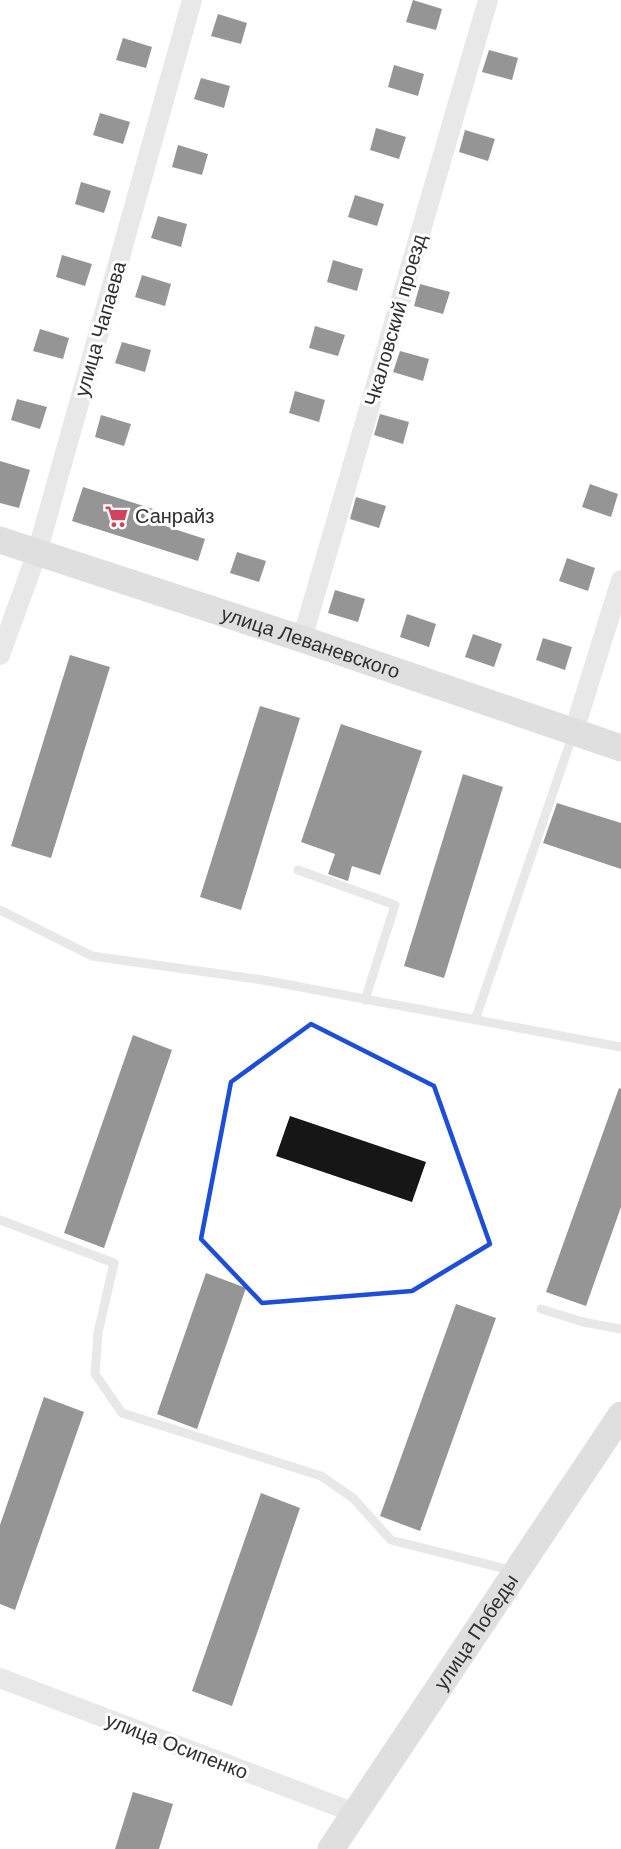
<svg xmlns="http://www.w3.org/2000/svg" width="621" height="1849" viewBox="0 0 621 1849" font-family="Helvetica,sans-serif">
	<rect width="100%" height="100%" fill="#fff"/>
	<!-- building -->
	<path fill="#161616" d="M 413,0 L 442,9 L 436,30 L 406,22 Z
		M 218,14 L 247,23 L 241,44 L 211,36 Z
		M 123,38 L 152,47 L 146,68 L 116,60 Z
		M 489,50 L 518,58 L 512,80 L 482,72 Z
		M 394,65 L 424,74 L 418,96 L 388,87 Z
		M 201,78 L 230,86 L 224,108 L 194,99 Z
		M 100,113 L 130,122 L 123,144 L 93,135 Z
		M 376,128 L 406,137 L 399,159 L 370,150 Z
		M 465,130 L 495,139 L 488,161 L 459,152 Z
		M 178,145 L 208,154 L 202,175 L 172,167 Z
		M 81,182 L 111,191 L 104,213 L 75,204 Z
		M 355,195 L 384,204 L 377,226 L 348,217 Z
		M 158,216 L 187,224 L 181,247 L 151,238 Z
		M 62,255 L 92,264 L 85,286 L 56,277 Z
		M 333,260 L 363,269 L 357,291 L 327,282 Z
		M 142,275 L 171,284 L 165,306 L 135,297 Z
		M 420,284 L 450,292 L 443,314 L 414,306 Z
		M 315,326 L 345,335 L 338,356 L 309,348 Z
		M 40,329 L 69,338 L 63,359 L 33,351 Z
		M 122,342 L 151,350 L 145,372 L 115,363 Z
		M 400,351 L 429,359 L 423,381 L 393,372 Z
		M 295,391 L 325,400 L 319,422 L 289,413 Z
		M 17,399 L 47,407 L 40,429 L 11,420 Z
		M 380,414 L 409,422 L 403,444 L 374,435 Z
		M 101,415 L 131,424 L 124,446 L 95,437 Z
		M 0,461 L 30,470 L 19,508 L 0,503 Z
		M 590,484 L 618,494 L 611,517 L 582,507 Z
		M 83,487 L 163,512 L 159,524 L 205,539 L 198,561 L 72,521 Z
		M 356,497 L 386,506 L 379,528 L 350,519 Z
		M 237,552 L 266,561 L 259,582 L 230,573 Z
		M 567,558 L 595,568 L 588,591 L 559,581 Z
		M 335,590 L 365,599 L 358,622 L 328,613 Z
		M 407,614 L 436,624 L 429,647 L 400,637 Z
		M 473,634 L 502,644 L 494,667 L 465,657 Z
		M 543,638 L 572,647 L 565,670 L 536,660 Z
		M 70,655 L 110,667 L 51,858 L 11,846 Z
		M 260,706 L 300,718 L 241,910 L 200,897 Z
		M 341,724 L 422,751 L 380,875 L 352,866 L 348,881 L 328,874 L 335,854 L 301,842 Z
		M 463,774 L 503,787 L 444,978 L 404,966 Z
		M 557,803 L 621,823 L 621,869 L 543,843 Z
		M 133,1035 L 172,1050 L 104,1248 L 64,1233 Z
		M 619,1088 L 621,1089 L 621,1207 L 586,1306 L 546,1292 Z
		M 290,1116 L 426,1162 L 412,1202 L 276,1156 Z
		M 206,1273 L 246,1288 L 197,1429 L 157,1414 Z
		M 456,1304 L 496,1318 L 420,1531 L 380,1516 Z
		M 44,1397 L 84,1412 L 15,1610 L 0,1604 L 0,1525 Z
		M 261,1493 L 300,1508 L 232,1706 L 192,1691 Z
		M 133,1792 L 173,1804 L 159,1849 L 115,1849 Z"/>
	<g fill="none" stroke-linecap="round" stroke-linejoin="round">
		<!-- lane -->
		<path stroke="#ccc" stroke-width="9" d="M 298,870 L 395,905 L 365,1000
			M 0,910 L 92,956 L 263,980 L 621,1047
			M 475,1020 L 573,734
			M 0,1220 L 114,1263 L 98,1333 L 95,1374 L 122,1413 L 321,1476 L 353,1498 L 391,1540 L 514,1571
			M 541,1309 L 583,1322 L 621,1329"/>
		<!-- street -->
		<path stroke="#ccc" stroke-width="20" d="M 302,639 L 488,0
			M 0,655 L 37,553 L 192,0
			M 574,731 L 621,580
			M 0,1678 L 355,1813"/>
		<!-- secondary -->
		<g stroke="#b9b9b9" stroke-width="27">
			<path id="s1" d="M 0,540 L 302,639 L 621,748"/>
			<path id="s2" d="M 331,1849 L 621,1415"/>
		</g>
	</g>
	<!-- marked area -->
	<path d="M0 0H621V1849H0ZM 311,1024 L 434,1086 L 490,1244 L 412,1291 L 262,1303 L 201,1239 L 231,1082 Z" fill="#fff" fill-opacity=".55" fill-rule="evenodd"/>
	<path fill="none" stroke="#1d4ed8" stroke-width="4.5" stroke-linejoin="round" d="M 311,1024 L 434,1086 L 490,1244 L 412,1291 L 262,1303 L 201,1239 L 231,1082 Z"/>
	<!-- icons -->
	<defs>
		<symbol id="supermarket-bare" viewBox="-9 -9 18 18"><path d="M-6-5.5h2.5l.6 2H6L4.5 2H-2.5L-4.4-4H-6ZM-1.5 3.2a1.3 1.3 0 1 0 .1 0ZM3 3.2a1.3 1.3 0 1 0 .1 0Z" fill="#d2445b" stroke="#fff" stroke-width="2.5" paint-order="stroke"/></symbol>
	</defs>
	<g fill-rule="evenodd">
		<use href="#supermarket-bare" x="100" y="500" width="33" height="33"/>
	</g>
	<g text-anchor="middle" stroke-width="6" stroke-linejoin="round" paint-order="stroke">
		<!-- street labels -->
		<g font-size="20" fill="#2f2f2f" stroke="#fff">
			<text transform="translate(395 320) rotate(-74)" y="7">Чкаловский проезд</text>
			<text transform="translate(100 329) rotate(-74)" y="7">улица Чапаева</text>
			<text dy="7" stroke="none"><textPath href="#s1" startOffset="327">улица Леваневского</textPath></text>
			<text dy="7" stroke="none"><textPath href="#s2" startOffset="261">улица Победы</textPath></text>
			<text transform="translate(177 1746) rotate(21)" y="7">улица Осипенко</text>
		</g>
		<!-- poi labels -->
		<g font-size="20" fill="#2f2f2f" stroke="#fff" text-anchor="start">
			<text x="135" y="523">Санрайз</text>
		</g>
	</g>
</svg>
